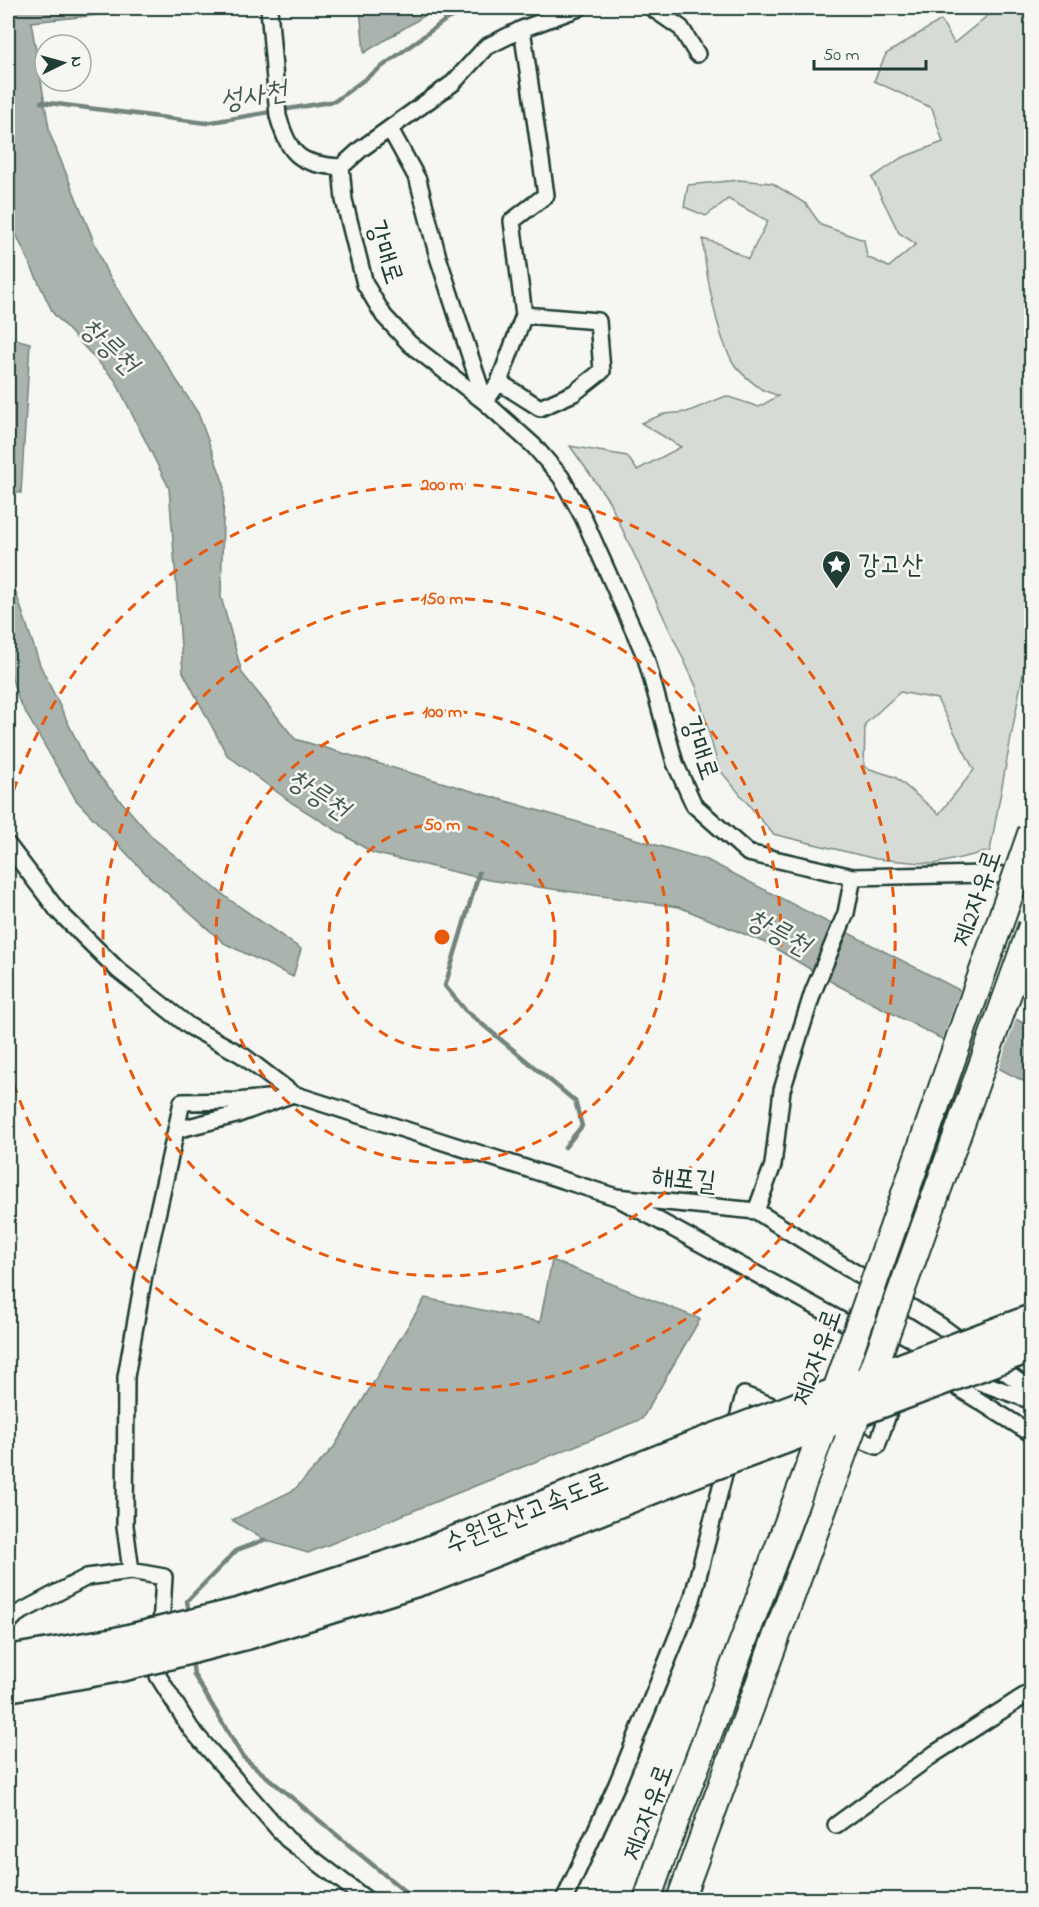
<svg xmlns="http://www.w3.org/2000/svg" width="1039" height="1907" viewBox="0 0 1039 1907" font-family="'Indie Flower','Poor Story',sans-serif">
	<rect width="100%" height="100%" fill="#f6f6f2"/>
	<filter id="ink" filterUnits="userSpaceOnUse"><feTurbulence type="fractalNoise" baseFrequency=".0167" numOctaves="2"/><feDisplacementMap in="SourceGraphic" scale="12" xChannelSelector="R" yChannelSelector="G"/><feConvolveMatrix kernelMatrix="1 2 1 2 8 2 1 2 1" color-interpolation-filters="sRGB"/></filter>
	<g filter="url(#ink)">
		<!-- green -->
		<path fill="#d6dbd6" stroke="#7a8c85" stroke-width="1.5" fill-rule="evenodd" d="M 997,8 L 1031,8 L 1032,624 L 990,851 L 935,864 L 876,859 L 773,834 L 719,769 L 696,686 L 609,501 L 570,446 L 627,456 L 637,470 L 681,447 L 641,423 L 664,414 L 687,412 L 726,396 L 759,407 L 778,396 C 773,393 766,392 761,389 C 753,383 739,372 734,364 C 717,338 705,270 703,239 L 720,244 L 748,259 L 768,221 L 728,199 L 706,216 L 684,207 L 688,185 L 739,180 L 772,183 L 806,204 L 821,225 L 864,240 L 867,257 L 889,267 L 916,244 L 899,233 L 872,178 L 901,158 L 943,142 L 932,108 L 874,81 L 886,54 L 941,20 L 954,43 ZM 900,692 L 937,699 L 974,770 L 939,814 L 895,777 L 864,767 L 865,724 Z"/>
		<!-- water -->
		<path fill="#aab3ae" stroke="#72847d" stroke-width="1.5" d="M 8,8 L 137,8 L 137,11 L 31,22 L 50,134 L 106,271 L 198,413 L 224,484 L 221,597 L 242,673 L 295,739 L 707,860 L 1031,1027 L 1031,1085 L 837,985 L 768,944 L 679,907 L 489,880 L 373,853 L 292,803 L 227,755 L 183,672 L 169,488 L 115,380 L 53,313 L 8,217 Z
			M 360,8 L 437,8 L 364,53 Z
			M 8,337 L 30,343 L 21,493 L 8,492 Z
			M 8,569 L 40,665 L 87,762 L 153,838 L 230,900 L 301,949 L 293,977 L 224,943 L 149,877 L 76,800 L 19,701 L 8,667 Z
			M 552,1260 L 700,1319 L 642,1419 L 308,1553 L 264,1540 L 232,1520 L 294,1490 L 334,1447 L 425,1298 L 540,1322 Z"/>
		<!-- pier -->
		<path fill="#f6f6f2" d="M 961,987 L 1017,1016 L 998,1071 L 941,1043 Z"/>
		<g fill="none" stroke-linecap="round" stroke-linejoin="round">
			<!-- stream -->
			<path stroke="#72847d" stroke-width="4.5" d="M 41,102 L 206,123 L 335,101 L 447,19 L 477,8
				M 479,873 L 445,986 L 465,1010 L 575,1101 L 582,1126 L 565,1147
				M 189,1613 L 187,1601 L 237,1550 L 264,1540
				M 192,1658 L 194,1675 L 243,1757 L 415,1900"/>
			<defs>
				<path id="minor" d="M 269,8 L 278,116 C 290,157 300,164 341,167
					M 652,8 L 681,28 L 697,54
					M 390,129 L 418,180 L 438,257 L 485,402
					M 341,167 L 344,200 L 365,284 L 384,316 L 410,344 L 485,402 L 534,446 L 561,477 L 583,517 L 646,658 L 675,763 L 694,805 L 748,853 L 853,877 L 985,874 L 1032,876
					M 341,167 L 361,149 L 453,83 L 486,47 L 522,29 L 579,8
					M 499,382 L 540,408 L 574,393 L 602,371 L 598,321 L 524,315
					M 485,402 L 499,382 L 524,315 L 512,221 L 546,195 L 522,29
					M 8,845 L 58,911 L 118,970 L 189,1026 L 242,1055 L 293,1094 L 616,1197 L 756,1211 L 941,1326 L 968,1346
					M 293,1094 L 236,1115 L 176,1130 L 145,1269 L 126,1377 L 125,1526 L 131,1571 L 164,1577 L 158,1676 L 191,1729 L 287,1839 L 367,1900
					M 176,1130 L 182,1102 L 237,1101 L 267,1098
					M 621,1200 L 919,1363
					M 756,1211 L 773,1165 L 782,1090 L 813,992 L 846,913 L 853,877
					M 990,1361 L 1032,1391
					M 960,1375 L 1032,1401
					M 944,1379 L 1032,1434
					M 734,1433 L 744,1395 L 786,1411
					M 844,1433 L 877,1446 L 894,1397
					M 8,1623 L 17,1614 L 87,1577 L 131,1571
					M 836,1825 L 934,1754 L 1032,1691
					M 564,1900 L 617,1784 L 692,1600 L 728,1459"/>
				<path id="trunk" d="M 647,1900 L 664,1851 L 812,1459
					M 680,1900 L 838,1468"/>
			</defs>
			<!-- minor casing -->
			<use href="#minor" stroke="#1f3d34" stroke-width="20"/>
			<!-- trunk casing -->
			<use href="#trunk" stroke="#1f3d34" stroke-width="30"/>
			<!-- minor -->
			<use href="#minor" stroke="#f6f6f2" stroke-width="15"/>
			<!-- trunk -->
			<use href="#trunk" stroke="#f6f6f2" stroke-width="26"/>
			<defs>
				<path id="trunk-bridge" d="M 812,1459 L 1032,831
					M 838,1468 L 1032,926"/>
				<path id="motorway-bridge" d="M 8,1660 L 116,1642 L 241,1612 L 416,1556 L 693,1446 L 1032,1319
					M 8,1687 L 125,1666 L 250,1634 L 426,1579 L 696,1472 L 1032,1347"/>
			</defs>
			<!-- trunk-bridge casing -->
			<use href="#trunk-bridge" stroke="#1f3d34" stroke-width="30" stroke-linecap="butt"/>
			<!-- motorway-bridge casing -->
			<use href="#motorway-bridge" stroke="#1f3d34" stroke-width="33" stroke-linecap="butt"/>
			<!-- trunk-bridge -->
			<use href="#trunk-bridge" stroke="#f6f6f2" stroke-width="26"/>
			<!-- motorway-bridge -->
			<use href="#motorway-bridge" stroke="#f6f6f2" stroke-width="28"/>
		</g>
	</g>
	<!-- distance rings -->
	<g fill="none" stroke="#e8590c" stroke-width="3" stroke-dasharray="10 8">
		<circle cx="442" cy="937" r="113"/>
		<circle cx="442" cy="937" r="226"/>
		<circle cx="442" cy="937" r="339"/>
		<path d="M8 808A453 453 0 1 1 8 1066"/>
	</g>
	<!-- icons -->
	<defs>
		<symbol id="sight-pin" viewBox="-11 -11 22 30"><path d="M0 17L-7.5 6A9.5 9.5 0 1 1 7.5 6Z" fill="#1f3d34" stroke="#f6f6f2"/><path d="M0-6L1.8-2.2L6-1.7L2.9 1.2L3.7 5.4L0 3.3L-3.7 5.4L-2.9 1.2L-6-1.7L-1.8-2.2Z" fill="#fff"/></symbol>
	</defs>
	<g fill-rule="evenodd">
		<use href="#sight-pin" x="820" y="548" width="33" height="45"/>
	</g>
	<g text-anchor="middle" stroke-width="5" stroke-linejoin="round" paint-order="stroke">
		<!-- street labels -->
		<g font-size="27" fill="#1f3d34" stroke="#f6f6f2">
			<text transform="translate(386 252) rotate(72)" y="9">강매로</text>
			<text transform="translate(701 748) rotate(71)" y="9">강매로</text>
			<text transform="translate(976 898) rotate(-71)" y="9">제2자유로</text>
			<text transform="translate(684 1178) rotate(6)" y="9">해포길</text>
			<text transform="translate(816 1357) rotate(-71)" y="9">제2자유로</text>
			<text transform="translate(526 1512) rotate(-22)" y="9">수원문산고속도로</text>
			<text transform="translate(647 1812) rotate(-70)" y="9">제2자유로</text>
		</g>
		<!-- poi labels -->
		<g font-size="27" fill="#1f3d34" stroke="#f6f6f2" text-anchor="start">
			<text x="858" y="573">강고산</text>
		</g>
		<!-- water labels -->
		<g font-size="28" font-style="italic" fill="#425a52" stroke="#f6f6f2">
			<text transform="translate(253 94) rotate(-10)" y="10">성사천</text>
			<text transform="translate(110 345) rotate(43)" y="10">창릉천</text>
			<text transform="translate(319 793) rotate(33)" y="10">창릉천</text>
			<text transform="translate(779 931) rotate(28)" y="10">창릉천</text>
		</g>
	</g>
	<circle cx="442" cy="937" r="9" fill="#e8590c" stroke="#f6f6f2" stroke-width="3"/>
	<g font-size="18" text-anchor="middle" font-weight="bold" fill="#e8590c" stroke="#f6f6f2" stroke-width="5" stroke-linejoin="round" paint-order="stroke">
		<text x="442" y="490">200 m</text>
		<text x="442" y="604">150 m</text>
		<text x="442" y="717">100 m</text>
		<text x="442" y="830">50 m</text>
	</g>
	<!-- margin -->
	<rect width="1039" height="1907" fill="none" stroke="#f6f6f2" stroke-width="30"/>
	<rect x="15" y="15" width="1009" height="1877" fill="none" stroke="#1f3d34" stroke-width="2" filter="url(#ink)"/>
	<!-- north arrow -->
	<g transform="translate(63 63) rotate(85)"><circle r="28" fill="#f6f6f2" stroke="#a0aca6" stroke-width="1.5"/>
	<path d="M0-4.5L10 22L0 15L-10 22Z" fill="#1f3d34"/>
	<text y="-9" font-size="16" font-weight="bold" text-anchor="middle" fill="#1f3d34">N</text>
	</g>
	<!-- scale -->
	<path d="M814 60v9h112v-9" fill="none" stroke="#1f3d34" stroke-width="3"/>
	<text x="823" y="60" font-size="18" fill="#1f3d34" stroke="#f6f6f2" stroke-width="4.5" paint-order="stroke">50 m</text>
</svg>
